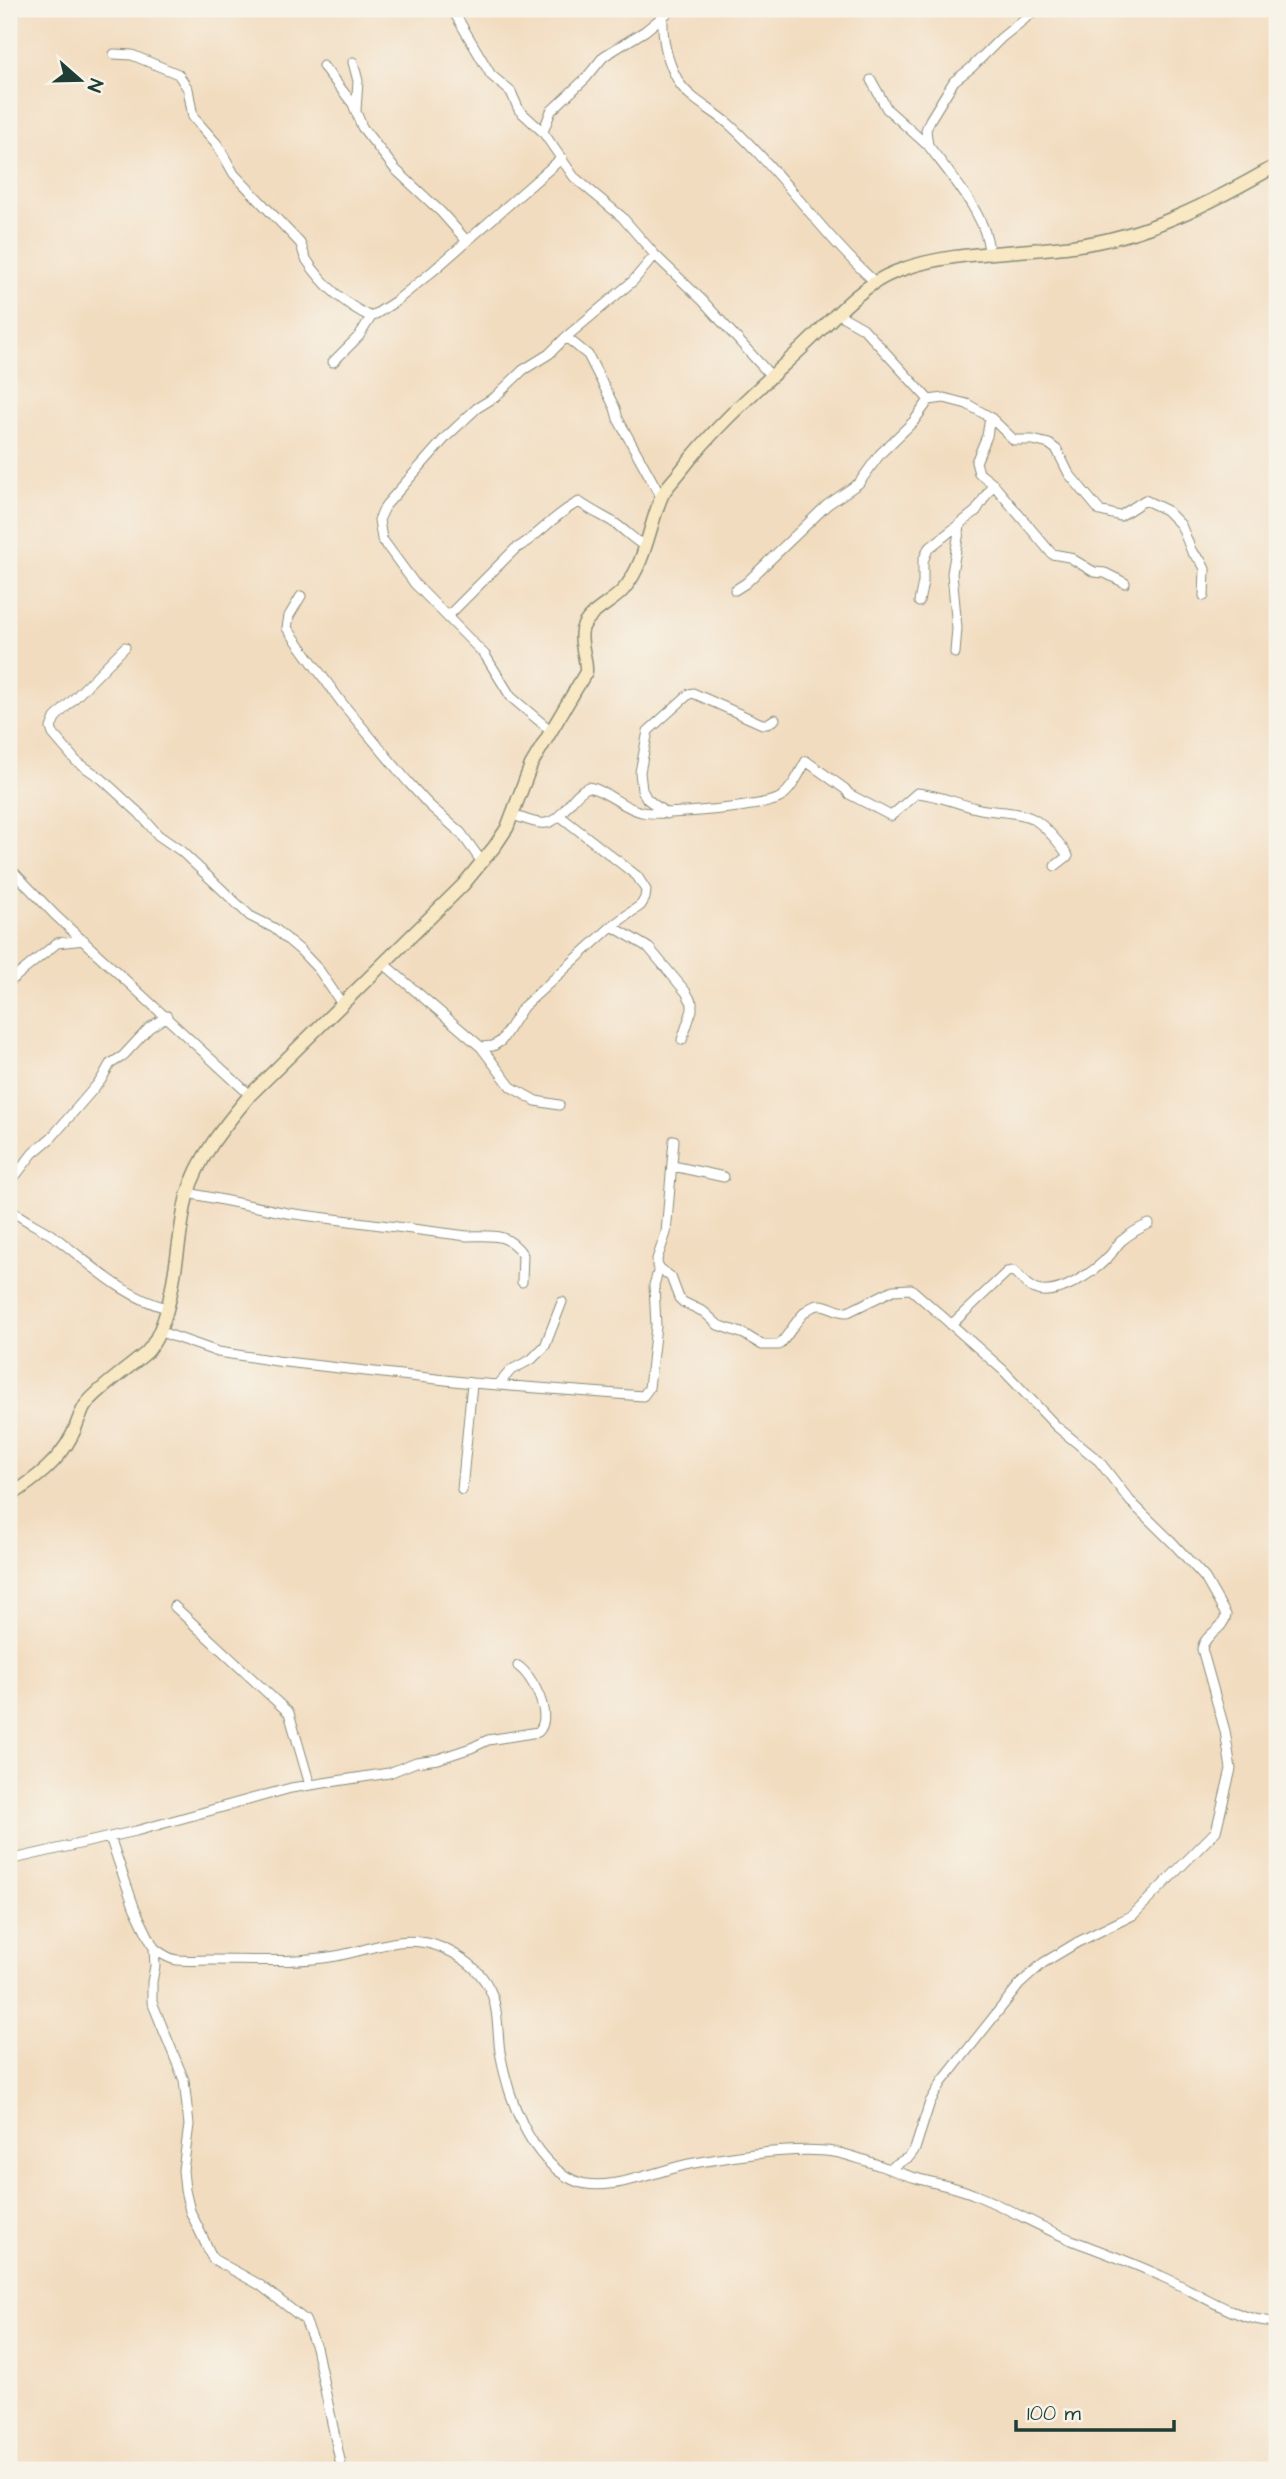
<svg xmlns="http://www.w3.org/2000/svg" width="1286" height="2479" viewBox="0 0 1286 2479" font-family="'Architects Daughter',sans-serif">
	<rect width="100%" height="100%" fill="#f7f3e8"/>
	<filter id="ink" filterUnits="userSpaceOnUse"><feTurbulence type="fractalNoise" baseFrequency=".0143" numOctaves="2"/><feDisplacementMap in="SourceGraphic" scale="14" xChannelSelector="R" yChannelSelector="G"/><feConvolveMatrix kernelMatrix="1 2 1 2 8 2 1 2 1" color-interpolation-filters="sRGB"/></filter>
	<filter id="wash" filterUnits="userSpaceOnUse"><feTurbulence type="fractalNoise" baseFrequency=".00686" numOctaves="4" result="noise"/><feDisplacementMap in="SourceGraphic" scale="28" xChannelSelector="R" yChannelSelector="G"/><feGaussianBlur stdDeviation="1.57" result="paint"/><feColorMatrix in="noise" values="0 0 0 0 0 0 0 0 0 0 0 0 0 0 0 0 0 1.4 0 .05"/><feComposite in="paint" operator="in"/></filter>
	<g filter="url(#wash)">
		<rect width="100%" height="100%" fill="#f2dcbf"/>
	</g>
	<g filter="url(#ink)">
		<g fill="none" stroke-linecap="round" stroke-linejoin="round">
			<defs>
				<path id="street" d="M 452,9 L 491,75 L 511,92 L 519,110 L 543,132 L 574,177 L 622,217 L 655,255 L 703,301 L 771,376
					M 663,18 C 662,42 668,64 680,84 C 692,101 715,111 730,125 C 782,173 822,234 875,282
					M 114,54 L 132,55 L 178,74 L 188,89 L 193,117 L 217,144 L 234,174 L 300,243 C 303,248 303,254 306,259 C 323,285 344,304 371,317
					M 353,62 L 358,81 L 356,110
					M 323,66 L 353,104 L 362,127 L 395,169 L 441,212 L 466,240
					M 871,80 L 887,109 L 926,144
					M 543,132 L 551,111 L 586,78 L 604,56 L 645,31 L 672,9
					M 989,255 C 989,217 950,175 928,145 L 926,130 L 930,120 L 954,81 L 971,68 L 1001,38 L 1037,9
					M 838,314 L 863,328 L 929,400
					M 566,337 L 588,355 L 615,408 L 618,419 L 661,497
					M 333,362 L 359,336 L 371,317 L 396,301 L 434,270 L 562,158
					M 990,417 L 987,436 L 976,462 L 979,473 L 993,484 L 1052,554 L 1069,557 L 1094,572 L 1105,573 L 1125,583
					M 735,590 L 746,583 L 827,505 L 859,483 L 880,454 L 914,421 L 929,400 L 944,398 L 967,404 L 990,417 L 1014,440 L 1033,440 L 1049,444 L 1057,450 L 1069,474 L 1100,511 L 1120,516 L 1145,500 L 1166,510 L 1181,525 L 1192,552 L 1201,561 L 1205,569 L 1204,596
					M 301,596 L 289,616 L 287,628 L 342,703 L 408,782 L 429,805 L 461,833 L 482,862
					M 919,602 L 923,582 L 923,561 L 928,549 L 976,511 L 993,484
					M 448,616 L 515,549 C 538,537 554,514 579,502 C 590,510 601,515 613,522 C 624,529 633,540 645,546
					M 125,647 L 55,718 L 51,728 L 53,734 L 76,761 L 102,779 L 140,814 L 158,835 L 181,851 L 250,916 L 274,928 L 300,950 L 319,970 L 342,1004
					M 955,653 L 957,628 L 952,573 L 960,526
					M 550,730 L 511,697 L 485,655 L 415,584 L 382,539 L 379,520 L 386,505 L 446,437 L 477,408 L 495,397 L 523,370 L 549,354 L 566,337 L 633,281 L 655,255
					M 667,814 L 647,799 L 642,790 L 640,772 L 648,731 L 689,694 L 693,693 L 762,724 L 767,724 L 775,719
					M 513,815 C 522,818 531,822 540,823 C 561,827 569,795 588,787 C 607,790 622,808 642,812 C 659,816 769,807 781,797 C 793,788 799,773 806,761 L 845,789 L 849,794 L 891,816 L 917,793 C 938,795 956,803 976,808 C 994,813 1018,810 1035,820 C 1045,826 1063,847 1068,856 L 1055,866
					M 9,867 L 55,915 L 250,1095
					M 612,926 L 649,948 L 686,992 L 692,1003 L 692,1010 L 682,1040
					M 384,964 L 481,1047 L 511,1087 L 536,1101 L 559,1105
					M 9,982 L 57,943 L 84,940
					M 481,1047 L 493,1046 L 501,1041 L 523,1007 L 612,926 L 641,905 L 645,898 L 646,890 L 637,876 L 560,816
					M 673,1166 L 724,1177
					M 9,1184 L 33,1153 L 52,1137 L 101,1080 L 110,1064 L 123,1056 L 149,1028 L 167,1016
					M 188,1193 L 287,1213 L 467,1236 C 493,1236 507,1232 523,1255 L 522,1282
					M 9,1208 C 24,1222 44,1228 60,1241 C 94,1267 124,1297 167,1308
					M 657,1266 L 671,1277 L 679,1298 L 683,1302 L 704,1312 L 718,1325 L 744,1334 L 762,1345 L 779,1345 C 791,1334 802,1305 820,1305 C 830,1305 837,1313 848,1312 L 893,1290 L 911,1289 L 1003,1370 L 1056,1426 L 1099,1461 L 1130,1501 L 1173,1543 L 1205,1578 L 1226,1615 C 1223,1631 1205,1633 1202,1649 L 1225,1731 L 1231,1769 L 1216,1831 L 1133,1915 L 1078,1942 L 1043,1963 L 1019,1985 L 942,2082 L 930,2102 L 915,2149 L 909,2157 L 888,2169
					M 951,1325 L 1007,1272 L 1013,1271 C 1020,1276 1025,1285 1034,1289 C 1057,1299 1096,1271 1111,1254 C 1114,1250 1117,1245 1121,1241 C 1130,1234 1139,1228 1149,1224
					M 161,1332 L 218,1352 L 277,1361 L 472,1383 L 643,1396 L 649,1388 L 656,1326 L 654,1285 L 658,1272 L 657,1259 L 666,1233 L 674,1140
					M 498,1385 L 511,1370 L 532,1359 L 545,1346 L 562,1302
					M 462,1490 L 472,1383
					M 174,1606 L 289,1713 L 310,1785
					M 110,1837 L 134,1907 L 154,1948 L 155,1966 L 152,1982 L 152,2002 L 184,2080 L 189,2125 L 183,2170 L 185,2190 L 190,2211 L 213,2259 L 260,2285 L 305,2320 L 316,2347 L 342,2470
					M 9,1860 L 136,1831 L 291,1788 L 389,1773 L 416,1762 L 438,1759 L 471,1748 L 488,1740 L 538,1732 C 554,1717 533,1676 518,1666
					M 154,1948 C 161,1953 168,1959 177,1960 C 188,1961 199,1960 210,1960 C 252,1960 295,1963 336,1956 C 375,1949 406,1931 445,1949 C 464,1958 479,1969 489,1988 C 499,2007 497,2031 500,2052 C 508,2097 529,2159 573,2180 C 604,2195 655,2171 689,2164 C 727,2157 797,2146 834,2152 C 862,2157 888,2170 916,2178 C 935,2184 955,2186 973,2194 C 1006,2207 1036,2225 1069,2239 C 1100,2251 1131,2262 1161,2276 C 1198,2292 1236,2321 1277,2322"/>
				<path id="secondary" d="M 9,1497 C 33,1480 57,1464 71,1437 C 78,1425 79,1412 88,1402 C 103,1385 129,1368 147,1352 C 176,1318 176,1241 187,1196 C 198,1157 225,1125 250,1095 L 463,885 L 495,846 L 507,828 L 531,765 L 586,672 C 587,658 579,644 582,630 C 587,612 612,603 623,590 C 645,565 649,527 661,498 C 664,489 674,480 680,472 C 715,426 759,388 802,348 C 830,322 859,286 895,272 C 950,250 1014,254 1072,246 C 1146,237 1213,202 1277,165"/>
			</defs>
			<!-- street casing -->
			<use href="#street" stroke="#888c7a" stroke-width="11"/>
			<!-- secondary casing -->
			<use href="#secondary" stroke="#888c7a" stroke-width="15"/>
			<!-- street -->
			<use href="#street" stroke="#fff" stroke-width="9"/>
			<!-- secondary -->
			<use href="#secondary" stroke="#f8e8c3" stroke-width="12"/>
		</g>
	</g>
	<!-- margin -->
	<rect width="1286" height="2479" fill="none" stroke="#f7f3e8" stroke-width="35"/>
	<!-- north arrow -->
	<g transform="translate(80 80) rotate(110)" stroke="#f7f3e8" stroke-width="5" paint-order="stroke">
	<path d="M0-5L12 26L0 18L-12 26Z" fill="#1f3d34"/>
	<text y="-10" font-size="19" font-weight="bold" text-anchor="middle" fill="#1f3d34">N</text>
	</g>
	<!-- scale -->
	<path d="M1016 2420v10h158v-10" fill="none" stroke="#1f3d34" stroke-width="3.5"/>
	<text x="1027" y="2420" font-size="21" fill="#1f3d34" stroke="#f7f3e8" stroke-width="5" paint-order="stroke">100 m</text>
</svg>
